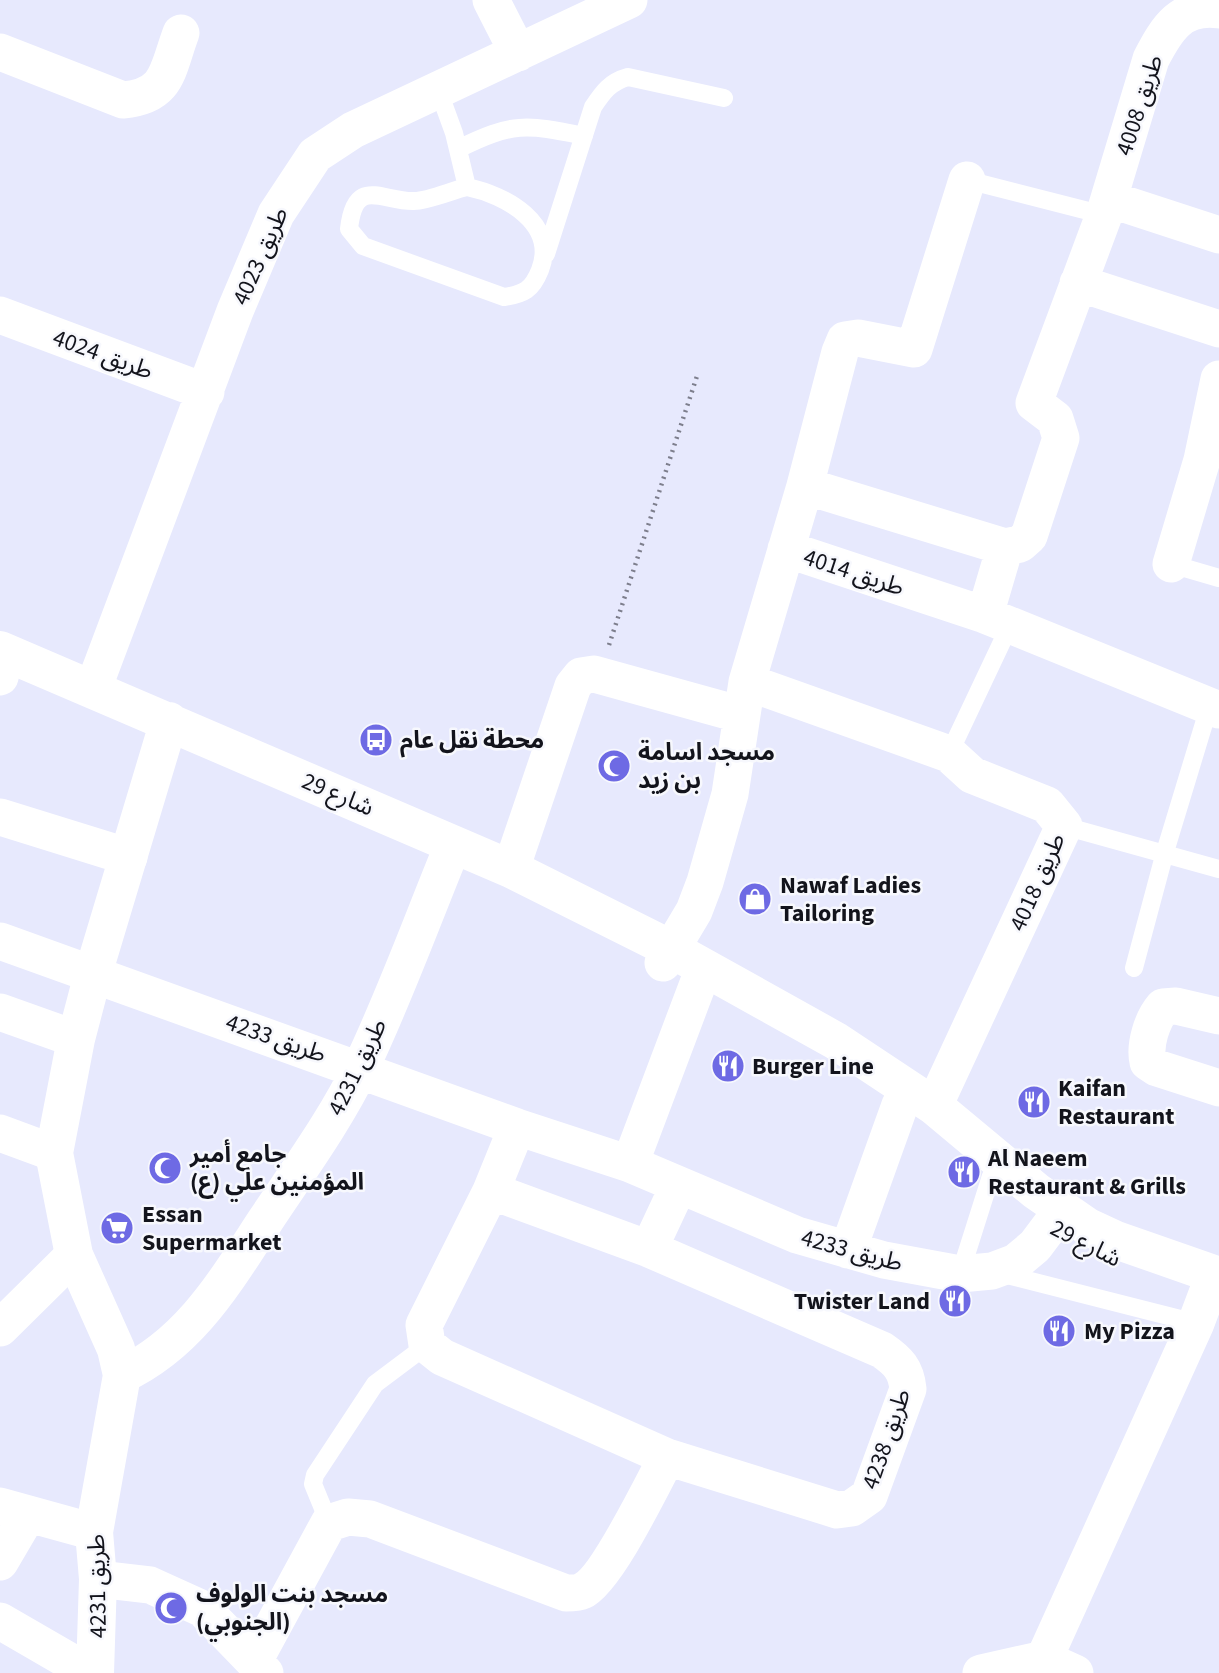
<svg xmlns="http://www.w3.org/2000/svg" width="1219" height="1673" viewBox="0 0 1219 1673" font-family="'Source Sans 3','Noto Sans Arabic',sans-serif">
	<rect width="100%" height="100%" fill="#e7e9fd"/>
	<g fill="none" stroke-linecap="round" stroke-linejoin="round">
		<!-- path -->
		<path stroke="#7d7e8c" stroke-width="4.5" stroke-dasharray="2 5" stroke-linecap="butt" d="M 609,645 L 698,373"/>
		<!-- service -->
		<path stroke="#fff" stroke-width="18" d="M 438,89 L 454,133 L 467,187
			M 458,149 C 512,122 526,124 584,136
			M 967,180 L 1104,215
			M 467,187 C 506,195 558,224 540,270 C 532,290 524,294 504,297 L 363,246 L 349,229 C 355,175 382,202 414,201 C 428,201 453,190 467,187 Z
			M 546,254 L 593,107 C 603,92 610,82 628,77 L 724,98
			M 1171,564 L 1219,578
			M 949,754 L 1009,627
			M 1064,826 L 1219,869
			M 1134,968 L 1165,852 L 1209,707
			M 960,1274 L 991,1176
			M 1003,1274 L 1196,1323
			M 329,1523 L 313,1484 L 315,1475 L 375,1384 L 427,1345"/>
		<!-- minor -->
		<path stroke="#fff" stroke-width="37" d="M 491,0 L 518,53
			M 0,52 L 123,100 C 169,96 167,70 181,33
			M 1109,199 L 1219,235
			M 1078,283 L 1219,329
			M 0,315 L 206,392
			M 805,486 L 840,352 L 845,340 L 858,338 L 914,349 L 967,180
			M 786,549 L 985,615 L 1005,547
			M 1171,564 L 1202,460 L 1219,379
			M 985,615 L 1219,710
			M 0,677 L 1,673
			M 747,682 L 949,754 L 972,775 L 1047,805 L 1064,826 L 934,1106
			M 93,689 L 235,311 L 276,214 L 315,155 L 353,130 L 629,0
			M 0,817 L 129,857
			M 511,869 L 573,686 L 581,676 L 594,674 L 742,715
			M 0,941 L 517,1127 L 630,1164 L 797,1235 L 884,1260 L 960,1274 L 992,1271 L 1016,1262 L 1035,1246 L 1062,1210
			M 663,963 L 694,911 L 705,882 L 730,794 L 747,682 L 805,486 L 1005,547 L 1020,544 L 1029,536 L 1061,438 L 1055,419 L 1034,403 L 1104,215 L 1151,59 C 1167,28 1181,5 1219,10
			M 0,1012 L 76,1039
			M 1219,1016 L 1176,1006 L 1163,1007 C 1152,1020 1144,1045 1148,1062 L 1157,1068 L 1219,1088
			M 0,1133 L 54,1153
			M 630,1164 L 699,981
			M 491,1191 L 649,1249 L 882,1350 C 898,1361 906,1369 908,1389 L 869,1496 L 852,1508 L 837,1510 L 667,1457 L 442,1357 L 427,1345 L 424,1325 L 491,1191 L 517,1127
			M 649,1249 L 678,1187
			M 848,1250 L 900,1105
			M 0,1328 L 74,1255
			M 122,1375 C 190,1343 225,1282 265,1221 C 298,1171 335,1121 361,1067 C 393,1000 419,929 447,860
			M 0,1506 L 94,1532
			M 0,1562 L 27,1516
			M 98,1579 L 150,1585 L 203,1609 L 265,1673
			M 0,1621 L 90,1673
			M 1044,1659 L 1196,1323 L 1214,1275
			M 254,1661 L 329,1523 L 348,1517 L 370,1519 L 566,1593 C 571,1593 578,1593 582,1591 C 606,1581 653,1483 667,1457
			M 981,1673 L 1044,1659 L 1075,1673"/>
		<!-- tertiary -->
		<path stroke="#fff" stroke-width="38" d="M 0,650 L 511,869 L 671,949 L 836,1041 L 934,1106 L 1036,1191 L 1088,1227 L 1116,1240 L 1219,1276
			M 95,1673 L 98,1579 L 94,1532 L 122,1375 L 116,1349 L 74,1255 L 54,1153 L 76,1039 L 93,974 L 169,721"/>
	</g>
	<!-- icons -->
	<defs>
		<symbol id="bus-disc" viewBox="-11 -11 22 22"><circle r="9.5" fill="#6e6ae4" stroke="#f7f8fd"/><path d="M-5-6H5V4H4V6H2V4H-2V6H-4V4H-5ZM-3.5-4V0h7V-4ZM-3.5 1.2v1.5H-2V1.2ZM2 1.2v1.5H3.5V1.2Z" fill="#fff"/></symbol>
		<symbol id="mosque-disc" viewBox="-11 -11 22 22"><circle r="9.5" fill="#6e6ae4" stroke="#f7f8fd"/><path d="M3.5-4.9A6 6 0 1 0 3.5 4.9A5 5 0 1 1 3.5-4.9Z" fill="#fff"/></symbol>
		<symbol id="shop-disc" viewBox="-11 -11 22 22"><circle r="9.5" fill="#6e6ae4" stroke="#f7f8fd"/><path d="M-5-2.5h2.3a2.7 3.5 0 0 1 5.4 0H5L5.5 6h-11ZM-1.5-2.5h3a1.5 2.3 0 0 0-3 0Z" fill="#fff"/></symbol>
		<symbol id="restaurant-disc" viewBox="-11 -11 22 22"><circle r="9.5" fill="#6e6ae4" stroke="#f7f8fd"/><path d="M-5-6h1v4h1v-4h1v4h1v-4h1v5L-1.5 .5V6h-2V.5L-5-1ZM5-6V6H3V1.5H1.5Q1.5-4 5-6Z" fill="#fff"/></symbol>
		<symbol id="supermarket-disc" viewBox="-11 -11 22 22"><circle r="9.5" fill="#6e6ae4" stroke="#f7f8fd"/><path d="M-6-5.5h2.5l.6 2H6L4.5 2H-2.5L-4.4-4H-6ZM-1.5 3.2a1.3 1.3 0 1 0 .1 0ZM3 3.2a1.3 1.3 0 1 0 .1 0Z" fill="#fff"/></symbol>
	</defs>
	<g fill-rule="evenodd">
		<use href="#bus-disc" x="357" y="721" width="38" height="38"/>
		<use href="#mosque-disc" x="595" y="747" width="38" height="38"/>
		<use href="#shop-disc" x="736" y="880" width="38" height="38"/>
		<use href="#restaurant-disc" x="709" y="1047" width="38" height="38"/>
		<use href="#restaurant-disc" x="1015" y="1083" width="38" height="38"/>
		<use href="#mosque-disc" x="146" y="1149" width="38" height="38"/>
		<use href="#restaurant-disc" x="945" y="1153" width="38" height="38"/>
		<use href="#supermarket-disc" x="98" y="1209" width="38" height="38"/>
		<use href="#restaurant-disc" x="936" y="1282" width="38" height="38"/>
		<use href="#restaurant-disc" x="1040" y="1312" width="38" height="38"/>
		<use href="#mosque-disc" x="152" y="1589" width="38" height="38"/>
	</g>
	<g text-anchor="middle" stroke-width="5" stroke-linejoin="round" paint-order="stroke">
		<!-- street labels -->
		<g font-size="24" fill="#13141c" stroke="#f7f8fd">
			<text transform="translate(1139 105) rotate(-72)" y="8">طريق 4008</text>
			<text transform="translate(260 256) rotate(-66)" y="8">طريق 4023</text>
			<text transform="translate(103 354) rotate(20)" y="8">طريق 4024</text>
			<text transform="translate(854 572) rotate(18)" y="8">طريق 4014</text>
			<text transform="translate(338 794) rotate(23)" y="8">شارع 29</text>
			<text transform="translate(1037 882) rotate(-66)" y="8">طريق 4018</text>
			<text transform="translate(276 1038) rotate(19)" y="8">طريق 4233</text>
			<text transform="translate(357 1067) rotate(-64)" y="8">طريق 4231</text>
			<text transform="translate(1086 1243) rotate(27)" y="8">شارع 29</text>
			<text transform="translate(852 1250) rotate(15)" y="8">طريق 4233</text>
			<text transform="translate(886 1439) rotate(-71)" y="8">طريق 4238</text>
			<text transform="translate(97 1586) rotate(-91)" y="8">طريق 4231</text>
		</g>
		<!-- poi labels -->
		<g font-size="24" font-weight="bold" fill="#13141c" stroke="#f7f8fd" text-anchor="start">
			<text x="400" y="748">محطة نقل عام</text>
			<text x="638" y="760">مسجد اسامة<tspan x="638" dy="28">بن زيد</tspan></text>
			<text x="780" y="893">Nawaf Ladies<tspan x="780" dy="28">Tailoring</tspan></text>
			<text x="752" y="1074">Burger Line</text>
			<text x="1058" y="1096">Kaifan<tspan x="1058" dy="28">Restaurant</tspan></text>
			<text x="190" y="1162">جامع أمير<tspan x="190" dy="28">المؤمنين علي (ع)</tspan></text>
			<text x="988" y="1166">Al Naeem<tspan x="988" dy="28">Restaurant &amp; Grills</tspan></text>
			<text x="142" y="1222">Essan<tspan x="142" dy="28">Supermarket</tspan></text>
			<text x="930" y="1309" text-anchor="end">Twister Land</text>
			<text x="1084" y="1339">My Pizza</text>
			<text x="196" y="1602">مسجد بنت الولوف<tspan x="196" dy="28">(الجنوبي)</tspan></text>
		</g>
	</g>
</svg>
